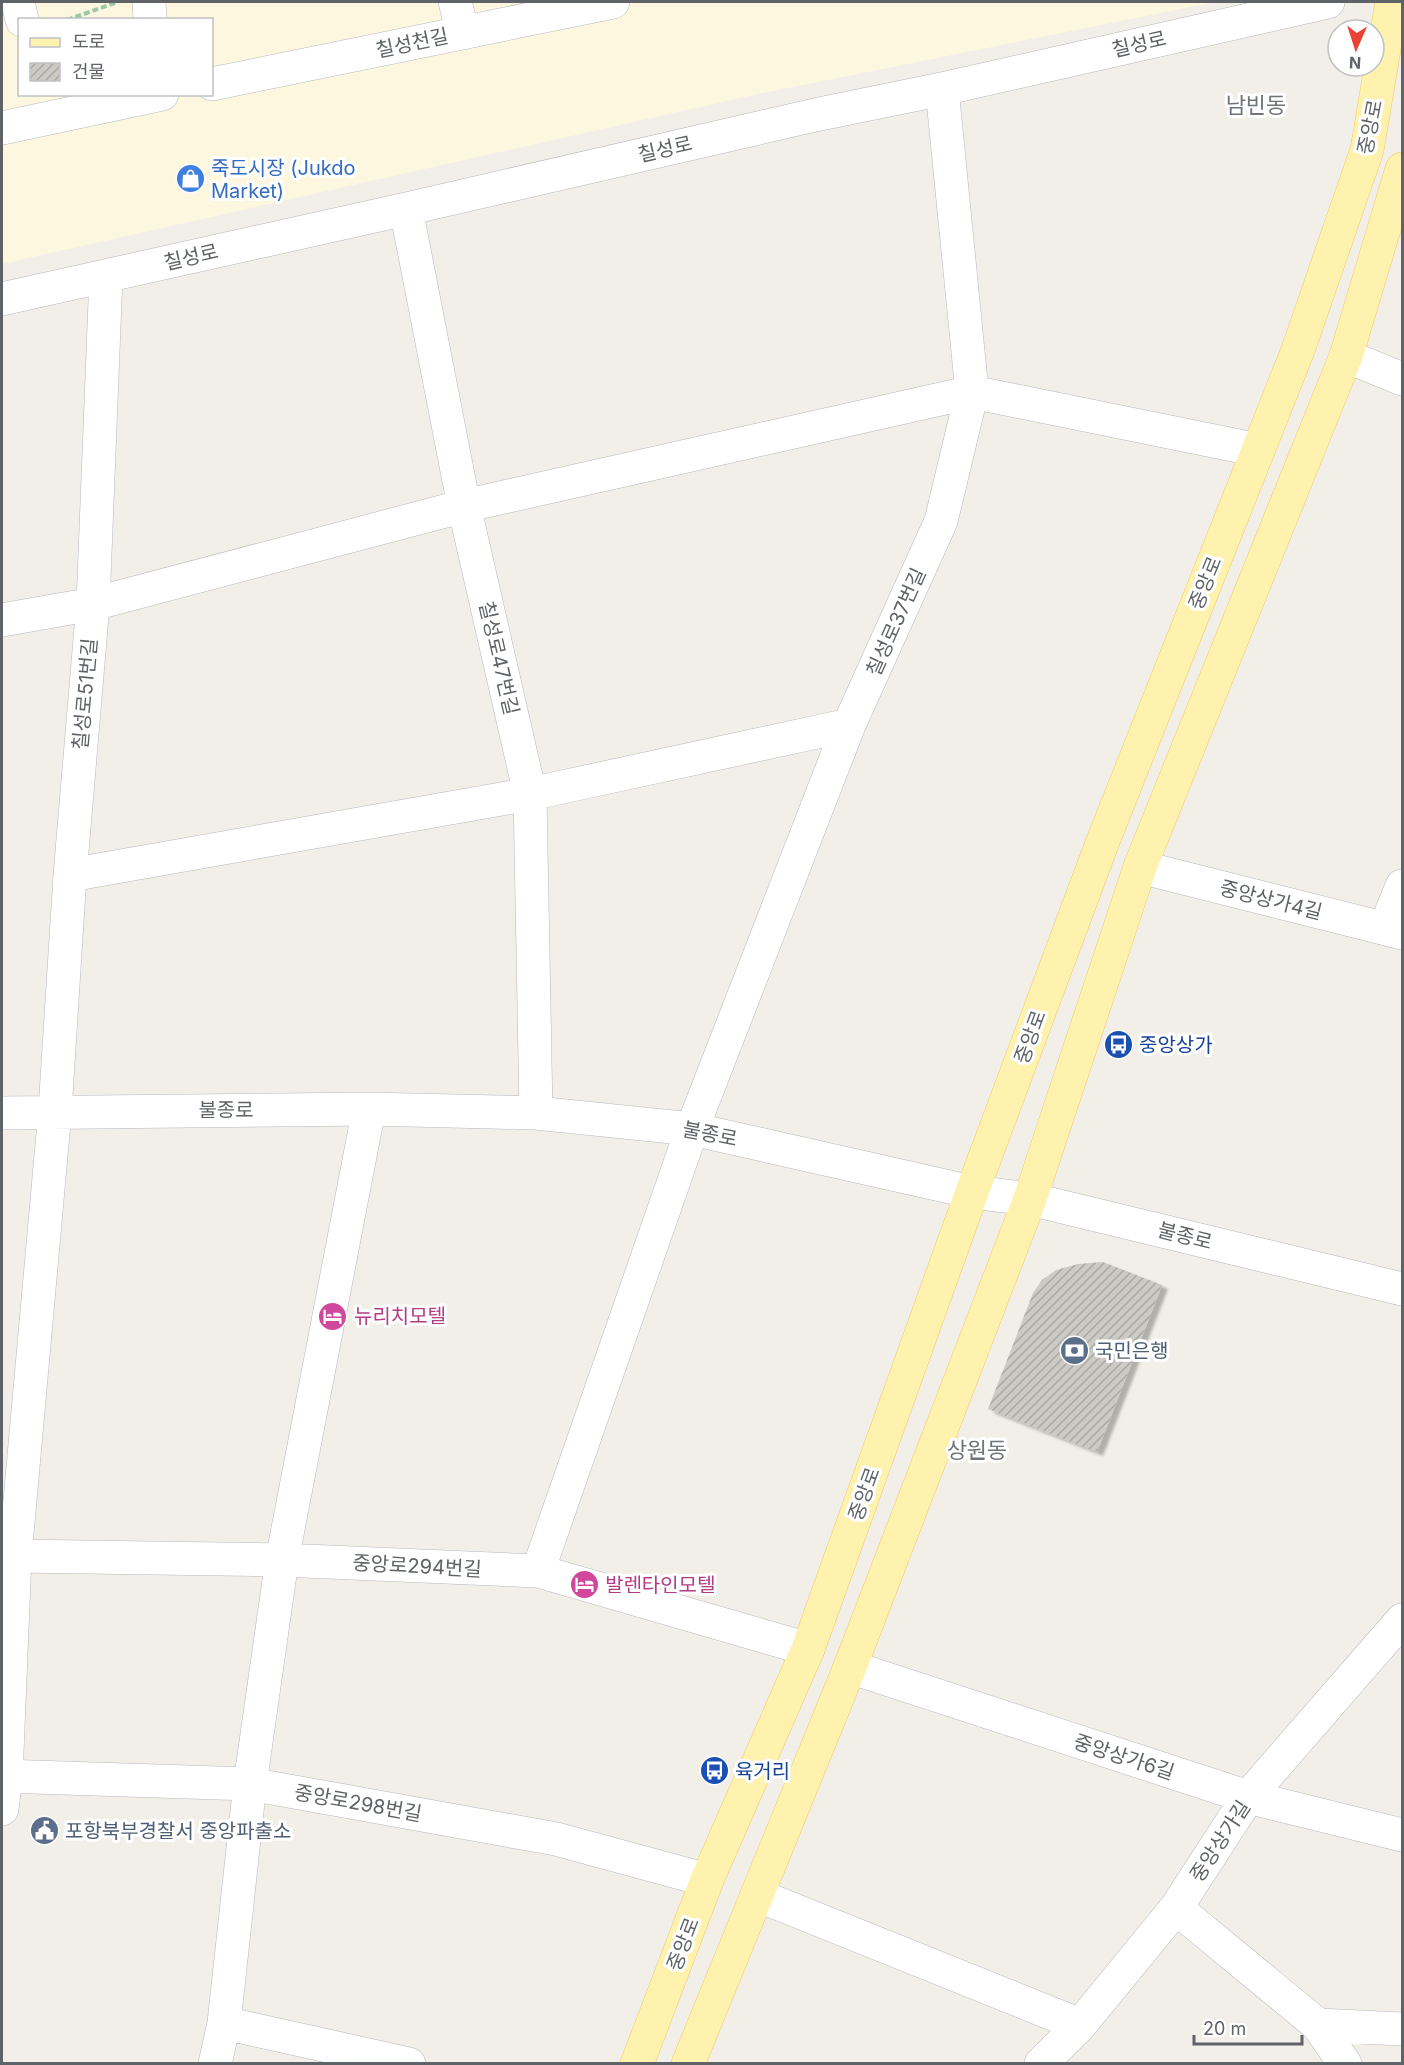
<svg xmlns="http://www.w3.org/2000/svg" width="1404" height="2065" viewBox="0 0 1404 2065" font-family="Inter,'Noto Sans KR',sans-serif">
	<defs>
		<pattern id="building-hatch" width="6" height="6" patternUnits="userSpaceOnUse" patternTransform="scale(1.5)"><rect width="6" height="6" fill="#cccac5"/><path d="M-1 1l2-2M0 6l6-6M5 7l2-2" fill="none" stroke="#a9a8a4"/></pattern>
		<filter id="shadow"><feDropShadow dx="6" dy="4" stdDeviation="1.5" flood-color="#0004"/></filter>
	</defs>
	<rect width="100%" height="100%" fill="#f1efe8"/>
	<!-- commercial -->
	<path fill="#fef7e0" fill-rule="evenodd" d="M 2,2 L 1215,2 L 758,94 L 2,264 ZM 20,20 L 212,20 L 212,94 L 20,94 Z"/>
	<!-- building -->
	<path fill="url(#building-hatch)" filter="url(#shadow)" d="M 1103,1262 L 1162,1285 L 1097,1452 L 988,1409 L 1033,1293 L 1042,1280 L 1056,1270 L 1078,1264 Z"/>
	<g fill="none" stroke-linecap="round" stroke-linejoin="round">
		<defs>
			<path id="minor" d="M 18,2 L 22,20
				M 149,2 L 150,20
				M 455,2 L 463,33
				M 212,84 L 613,2
				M 2,128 L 162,94
				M 406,209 L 464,506 L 530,794 L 536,1113
				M 2,299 L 406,209 L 815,115 L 942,89 L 1328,2
				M 1346,356 L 1402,379
				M 2,620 L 93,604 L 464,506 L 972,392 L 1258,450
				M 1140,867 L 1402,933
				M 70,875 L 530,794 L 849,725
				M 1385,928 L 1402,886
				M 2,1113 L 369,1109 L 536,1113 L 692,1129 L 972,1192 L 1030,1199 L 1402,1289
				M 15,1556 L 282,1560 L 538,1571 L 808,1649
				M 538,1571 L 692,1129 L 849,725 L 941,521 L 972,392 L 942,89
				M 850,1667 L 1248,1797 L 1402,1835
				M 2,1776 L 250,1784 L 556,1839 L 707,1880
				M 2,1809 L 6,1777 L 15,1556 L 55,1111 L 70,875 L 93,604 L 106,276
				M 757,1895 L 1080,2025
				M 1176,1908 L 1318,2025
				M 224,2023 L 409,2064
				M 215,2064 L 224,2023 L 250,1784 L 282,1560 L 369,1109
				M 1041,2064 L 1080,2025 L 1176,1908 L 1248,1797 L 1402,1620
				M 1345,2064 L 1318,2025 L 1402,2029"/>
			<path id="major" d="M 637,2064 L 707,1880 L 808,1649 L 972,1192 L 1103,841 L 1298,350 L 1367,150 L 1392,2
				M 688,2064 L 850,1667 L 1030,1199 L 1140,867 L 1346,356 L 1402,169"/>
		</defs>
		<!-- minor casing -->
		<use href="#minor" stroke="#b5b8bc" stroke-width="34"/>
		<!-- major casing -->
		<use href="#major" stroke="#f2c960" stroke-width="34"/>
		<!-- path -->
		<path stroke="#9cc7a9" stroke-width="4" stroke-dasharray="6 3" stroke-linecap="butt" d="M 67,20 L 115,3"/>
		<!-- minor -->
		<use href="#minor" stroke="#fff" stroke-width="33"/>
		<!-- major -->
		<use href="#major" stroke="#fff2af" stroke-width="33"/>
	</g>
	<!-- icons -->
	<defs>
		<symbol id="shop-disc" viewBox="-11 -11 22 22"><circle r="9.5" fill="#3f7fe0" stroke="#fff"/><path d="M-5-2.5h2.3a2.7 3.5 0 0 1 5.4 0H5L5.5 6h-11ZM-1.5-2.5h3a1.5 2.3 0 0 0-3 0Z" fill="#fff"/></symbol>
		<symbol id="bus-disc" viewBox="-11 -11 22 22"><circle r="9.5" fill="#1a4fb4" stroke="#fff"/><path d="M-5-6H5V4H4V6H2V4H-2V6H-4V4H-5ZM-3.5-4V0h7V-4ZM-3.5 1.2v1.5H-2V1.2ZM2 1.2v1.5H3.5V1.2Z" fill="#fff"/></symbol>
		<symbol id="hotel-disc" viewBox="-11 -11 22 22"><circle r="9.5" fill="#d1479c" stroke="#fff"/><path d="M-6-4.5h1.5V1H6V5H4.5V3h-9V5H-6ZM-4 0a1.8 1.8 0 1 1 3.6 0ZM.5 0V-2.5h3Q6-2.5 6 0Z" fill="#fff"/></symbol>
		<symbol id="bank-disc" viewBox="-11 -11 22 22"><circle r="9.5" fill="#5c6f8a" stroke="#fff"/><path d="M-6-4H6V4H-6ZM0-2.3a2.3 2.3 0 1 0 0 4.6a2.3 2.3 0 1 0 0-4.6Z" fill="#fff"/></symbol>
		<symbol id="civic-disc" viewBox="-11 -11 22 22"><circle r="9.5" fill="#5c6f8a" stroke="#fff"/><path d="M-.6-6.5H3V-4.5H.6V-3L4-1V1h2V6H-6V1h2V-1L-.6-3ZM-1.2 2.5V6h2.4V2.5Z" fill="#fff"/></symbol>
	</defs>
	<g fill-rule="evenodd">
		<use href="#shop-disc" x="174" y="162" width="33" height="33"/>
		<use href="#bus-disc" x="1102" y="1028" width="33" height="33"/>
		<use href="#hotel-disc" x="316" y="1300" width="33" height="33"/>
		<use href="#bank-disc" x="1058" y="1334" width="33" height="33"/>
		<use href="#hotel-disc" x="568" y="1568" width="33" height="33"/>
		<use href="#bus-disc" x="698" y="1754" width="33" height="33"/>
		<use href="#civic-disc" x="28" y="1814" width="33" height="33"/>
	</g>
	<g text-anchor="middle" stroke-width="6" stroke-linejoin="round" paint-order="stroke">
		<!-- street labels -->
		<g font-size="20" fill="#5f6368" stroke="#fff">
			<text transform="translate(412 43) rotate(-12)" y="7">칠성천길</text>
			<text transform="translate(1139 44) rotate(-13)" y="7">칠성로</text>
			<text transform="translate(1370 127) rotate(-79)" y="7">중앙로</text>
			<text transform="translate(665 149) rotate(-13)" y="7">칠성로</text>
			<text transform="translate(191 257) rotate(-13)" y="7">칠성로</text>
			<text transform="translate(1205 583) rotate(-68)" y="7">중앙로</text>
			<text transform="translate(896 622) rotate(-66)" y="7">칠성로37번길</text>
			<text transform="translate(499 658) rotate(77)" y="7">칠성로47번길</text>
			<text transform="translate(85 694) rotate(-85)" y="7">칠성로51번길</text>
			<text transform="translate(1271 900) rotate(14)" y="7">중앙상가4길</text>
			<text transform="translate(1030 1037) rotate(-70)" y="7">중앙로</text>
			<text x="226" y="1117">불종로</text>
			<text transform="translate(710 1134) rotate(11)" y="7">불종로</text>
			<text transform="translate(1185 1236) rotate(14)" y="7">불종로</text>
			<text transform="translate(864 1494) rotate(-70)" y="7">중앙로</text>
			<text transform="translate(417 1566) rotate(3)" y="7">중앙로294번길</text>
			<text transform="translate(1124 1757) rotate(18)" y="7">중앙상가6길</text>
			<text transform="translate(358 1803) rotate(10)" y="7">중앙로298번길</text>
			<text transform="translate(1220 1841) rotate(-57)" y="7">중앙상가길</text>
			<text transform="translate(683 1944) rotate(-69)" y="7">중앙로</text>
		</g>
		<!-- shop labels -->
		<g font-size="20" fill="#366cbe" stroke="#fff" text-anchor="start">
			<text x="211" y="175">죽도시장 (Jukdo<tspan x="211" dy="23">Market)</tspan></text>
		</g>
		<!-- transit labels -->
		<g font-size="20" fill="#164399" stroke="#fff" text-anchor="start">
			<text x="1139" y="1052">중앙상가</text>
			<text x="735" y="1778">육거리</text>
		</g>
		<!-- hotel labels -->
		<g font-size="20" fill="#b23c85" stroke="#fff" text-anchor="start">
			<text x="354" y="1323">뉴리치모텔</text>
			<text x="605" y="1592">발렌타인모텔</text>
		</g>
		<!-- service labels -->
		<g font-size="20" fill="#4e5e75" stroke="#fff" text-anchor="start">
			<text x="1095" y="1358">국민은행</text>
			<text x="65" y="1838">포항북부경찰서 중앙파출소</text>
		</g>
		<!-- quarter labels -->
		<g font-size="22" fill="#70757a" stroke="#fff">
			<text x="1256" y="113">남빈동</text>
			<text x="977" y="1458">상원동</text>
		</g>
	</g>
	<!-- border -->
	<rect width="1404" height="2065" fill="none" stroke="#5f6368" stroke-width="6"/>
	<!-- legend -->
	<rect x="18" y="18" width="195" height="78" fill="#ffffff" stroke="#bfc1c3" stroke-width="1.5"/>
	<rect x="30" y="38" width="30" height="9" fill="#fff2af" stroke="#bfc1c3" stroke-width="1.5"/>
	<text x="72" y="48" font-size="18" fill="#5f6368">도로</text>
	<rect x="30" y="63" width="30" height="18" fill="url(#building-hatch)" stroke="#bfc1c3" stroke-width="1.5"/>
	<text x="72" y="78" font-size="18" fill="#5f6368">건물</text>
	<!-- north arrow -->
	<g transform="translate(1356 48) rotate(183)"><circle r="28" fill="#ffffff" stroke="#bfc1c3" stroke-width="1.5"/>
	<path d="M0-4.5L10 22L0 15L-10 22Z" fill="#ea4335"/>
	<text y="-9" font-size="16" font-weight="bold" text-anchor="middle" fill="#5f6368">N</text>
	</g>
	<!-- scale -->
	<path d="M1194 2035v9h108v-9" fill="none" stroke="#5f6368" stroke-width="3"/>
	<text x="1203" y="2035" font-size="18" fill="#5f6368" stroke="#ffffff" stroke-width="4.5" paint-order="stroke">20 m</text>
</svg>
